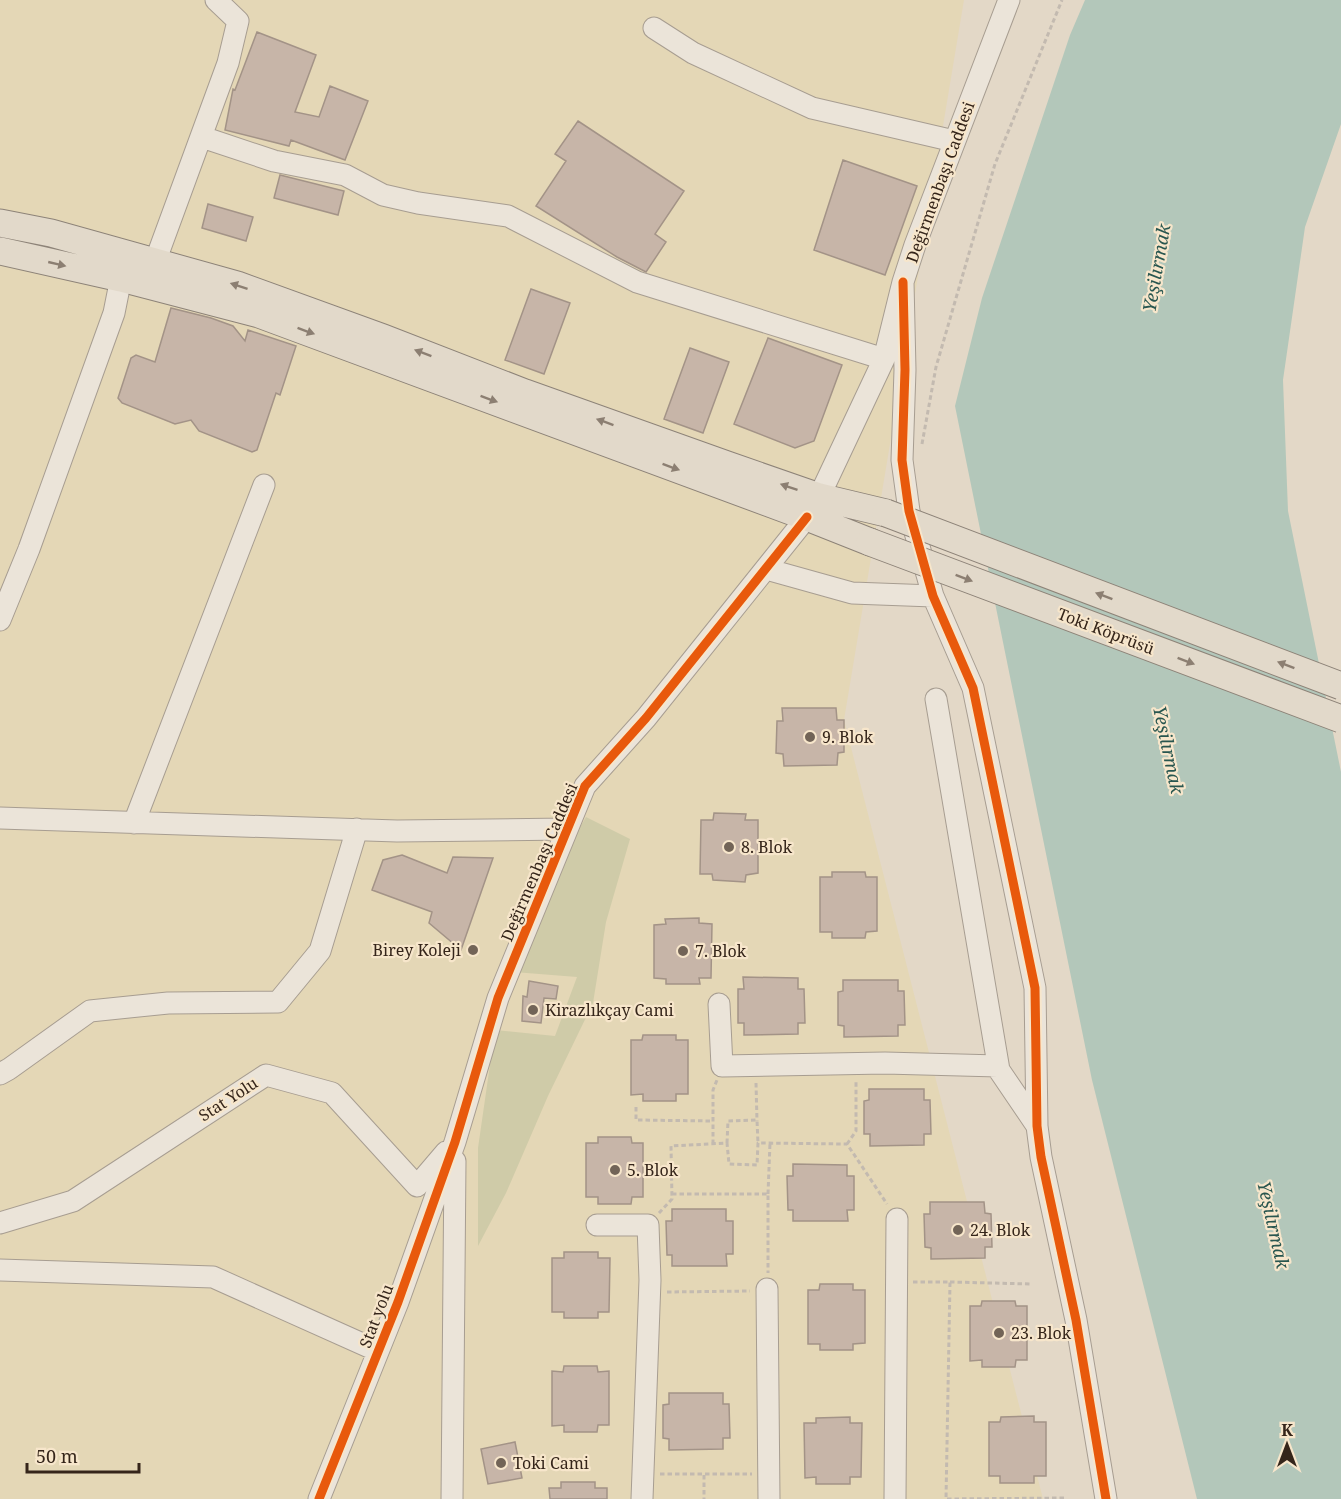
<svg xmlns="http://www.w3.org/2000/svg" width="1341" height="1499" viewBox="0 0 1341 1499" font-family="'Noto Serif',serif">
	<rect width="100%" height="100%" fill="#e3d8c7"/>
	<!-- farmland -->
	<path fill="#e4d7b6" d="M 0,0 L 964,0 L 844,720 L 1043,1499 L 0,1499 Z"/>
	<!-- cemetery -->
	<path fill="#cfcba8" d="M 586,817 L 630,839 L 606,922 L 593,1003 L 548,1096 L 506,1193 L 478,1246 L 478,1148 L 495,1030 L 555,1036 L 577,977 L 514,972 L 572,841 Z"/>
	<!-- water -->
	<path fill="#b3c7ba" d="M 1085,0 L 1341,0 L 1341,124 L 1305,227 L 1283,380 L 1288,511 L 1341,772 L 1341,1499 L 1197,1499 L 1092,1080 L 955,406 L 982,298 L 1070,35 Z"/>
	<!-- building -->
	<path fill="#c7b5a8" stroke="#a39387" stroke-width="1.5" d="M 257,32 L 316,55 L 295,112 L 319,117 L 330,86 L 368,101 L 345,160 L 291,140 L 289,146 L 225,130 L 233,89 L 235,90 Z
		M 578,121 L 684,191 L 655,234 L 666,242 L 646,272 L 617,257 L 536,206 L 566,161 L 555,154 Z
		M 843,160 L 917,186 L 885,275 L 814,250 Z
		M 280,175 L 344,191 L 338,215 L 274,198 Z
		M 208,204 L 253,217 L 246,241 L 202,228 Z
		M 531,289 L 570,303 L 544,374 L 505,360 Z
		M 171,308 L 211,318 L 233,326 L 245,341 L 248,330 L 296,346 L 280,395 L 276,393 L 257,450 L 252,452 L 199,431 L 191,420 L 175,424 L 122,403 L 118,398 L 131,358 L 136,355 L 155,362 Z
		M 768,338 L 842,365 L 814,441 L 795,448 L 734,424 Z
		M 690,348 L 729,362 L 703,433 L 664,419 Z
		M 782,708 L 836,708 L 837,720 L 844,720 L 844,752 L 838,753 L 837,765 L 784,766 L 783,754 L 776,753 L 777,721 L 783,721 Z
		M 714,813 L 746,814 L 745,820 L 758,820 L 758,873 L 746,875 L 745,882 L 713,880 L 712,874 L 700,874 L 701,820 L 713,820 Z
		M 402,855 L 447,873 L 453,857 L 493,858 L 461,950 L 429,923 L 432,912 L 372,890 L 383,860 Z
		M 832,872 L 865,872 L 866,877 L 877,877 L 877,931 L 866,932 L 865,938 L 832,938 L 832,932 L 820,932 L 820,877 L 832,877 Z
		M 699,918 L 699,923 L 712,924 L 711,978 L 699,978 L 700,984 L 666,984 L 666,979 L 654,978 L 654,925 L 666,924 L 665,919 Z
		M 743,977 L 798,978 L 798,989 L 804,989 L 805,1023 L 798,1023 L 798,1034 L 744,1035 L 744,1023 L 738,1023 L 738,989 L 744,989 Z
		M 843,980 L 898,980 L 898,991 L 904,991 L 905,1025 L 898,1025 L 898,1036 L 844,1037 L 844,1026 L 838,1025 L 838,992 L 843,991 Z
		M 529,981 L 558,986 L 556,999 L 544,998 L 541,1023 L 522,1021 L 523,996 L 527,997 Z
		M 643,1035 L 676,1035 L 676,1040 L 688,1040 L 688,1094 L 676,1094 L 676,1101 L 643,1101 L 643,1094 L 631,1095 L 631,1040 L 642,1040 Z
		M 869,1089 L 924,1089 L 924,1100 L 930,1100 L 931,1134 L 924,1134 L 924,1145 L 870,1146 L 870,1134 L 864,1134 L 864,1101 L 869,1100 Z
		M 598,1137 L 631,1137 L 632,1143 L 643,1143 L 643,1197 L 632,1197 L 631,1204 L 598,1204 L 598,1197 L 586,1197 L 586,1143 L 598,1143 Z
		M 793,1164 L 847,1165 L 847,1176 L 854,1176 L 854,1210 L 847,1210 L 848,1221 L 793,1221 L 793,1210 L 788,1210 L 787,1176 L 793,1176 Z
		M 930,1202 L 984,1202 L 985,1213 L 991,1214 L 992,1247 L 985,1247 L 985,1258 L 931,1259 L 931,1248 L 925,1247 L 924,1214 L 930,1214 Z
		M 672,1209 L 726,1209 L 726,1221 L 733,1221 L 733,1254 L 726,1254 L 727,1266 L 672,1266 L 672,1255 L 667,1255 L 666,1221 L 672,1221 Z
		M 564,1252 L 598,1252 L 598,1258 L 610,1258 L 609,1312 L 598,1312 L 598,1318 L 564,1318 L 564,1312 L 552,1312 L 552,1258 L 564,1258 Z
		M 820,1284 L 853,1284 L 853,1290 L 865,1290 L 865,1343 L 853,1344 L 853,1350 L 820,1350 L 820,1344 L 808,1344 L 808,1290 L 819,1290 Z
		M 982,1301 L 1015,1301 L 1016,1306 L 1027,1306 L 1027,1360 L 1016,1360 L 1015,1367 L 982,1367 L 982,1360 L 970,1361 L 970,1306 L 981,1306 Z
		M 564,1366 L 597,1366 L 598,1372 L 609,1371 L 609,1425 L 598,1425 L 597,1432 L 564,1432 L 564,1425 L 552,1426 L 552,1371 L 563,1372 Z
		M 669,1393 L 723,1393 L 723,1404 L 729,1404 L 730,1438 L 723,1438 L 723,1449 L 669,1450 L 669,1439 L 663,1438 L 663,1405 L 669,1404 Z
		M 1034,1416 L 1034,1422 L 1046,1422 L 1046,1476 L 1034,1476 L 1034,1483 L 1000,1483 L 1000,1476 L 989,1476 L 989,1422 L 1000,1422 L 1001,1417 Z
		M 850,1417 L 850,1423 L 862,1423 L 861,1477 L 850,1477 L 850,1484 L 816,1484 L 816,1477 L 805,1478 L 804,1423 L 816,1423 L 816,1418 Z
		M 515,1442 L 522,1478 L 488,1484 L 481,1449 Z
		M 561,1482 L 595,1482 L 595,1488 L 607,1488 L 607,1499 L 550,1499 L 549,1488 L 561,1488 Z"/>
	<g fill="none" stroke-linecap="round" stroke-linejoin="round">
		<defs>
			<path id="minor" d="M 654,28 L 693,53 L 812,108 L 954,141
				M 202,137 L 274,161 L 345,175 L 383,195 L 418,203 L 508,216 L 637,282 L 884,359
				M 155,262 L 228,63 L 238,21 L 216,0
				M 903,282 L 905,370 L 902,460 L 909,511 L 933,596 L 973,688 L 1035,988 L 1037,1126 L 1041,1157 L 1076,1320 L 1106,1499
				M 819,497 L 884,359 L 903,282 L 915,245 L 1009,0
				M 766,569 L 852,593 L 933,596
				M 0,620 L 29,549 L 114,313 L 121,278
				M 936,699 L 999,1070 L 1037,1126
				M 0,818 L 397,831 L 567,829
				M 134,823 L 264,485
				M 719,1004 L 722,1066 L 885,1063 L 998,1066
				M 0,1074 L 9,1069 L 90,1011 L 168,1003 L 278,1002 L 320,951 L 357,829
				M 0,1223 L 73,1201 L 266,1075 L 332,1093 L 417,1186 L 446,1152
				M 597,1225 L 648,1225 L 650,1280 L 642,1499
				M 0,1270 L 213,1277 L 378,1351
				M 767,1289 L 769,1499
				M 319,1499 L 398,1302 L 455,1142 L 498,998 L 585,786 L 646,718 L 807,517
				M 452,1499 L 455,1161
				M 895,1499 L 897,1219"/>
			<path id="major" d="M 0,223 L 51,233 L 237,285 L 383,338 L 525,393 L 727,465 L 819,497 L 886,513
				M 0,251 L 121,278 L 259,314 L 807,517 L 870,542"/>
		</defs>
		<!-- minor casing -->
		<use href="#minor" stroke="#a79d91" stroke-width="23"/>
		<!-- major casing -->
		<use href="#major" stroke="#8d8378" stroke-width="29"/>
		<!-- path -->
		<path stroke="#c3bab0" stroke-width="3" stroke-dasharray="4.5 3" stroke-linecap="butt" d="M 922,444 L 936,367 L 995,164 L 1062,0
			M 756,1083 L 757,1121
			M 636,1107 L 636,1120 L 713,1121
			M 727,1143 L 728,1121 L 757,1120 L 758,1143
			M 713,1144 L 713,1090 L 717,1080
			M 847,1144 L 856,1131 L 856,1080
			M 672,1194 L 768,1194 L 768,1273
			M 768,1194 L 770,1143
			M 659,1213 L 672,1199 L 671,1146 L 727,1143 L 729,1164 L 757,1165 L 758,1143 L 847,1144 L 887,1204
			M 913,1282 L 950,1282 L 946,1499
			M 950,1282 L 1031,1284
			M 667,1292 L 750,1291
			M 660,1474 L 752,1474
			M 704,1475 L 704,1499
			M 947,1499 L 1066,1498"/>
		<!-- minor -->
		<use href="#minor" stroke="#ebe4d9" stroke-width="21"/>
		<!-- major -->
		<use href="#major" stroke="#e2d9ca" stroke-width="27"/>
		<defs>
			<path id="major-bridge" d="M 886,513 L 1341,686
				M 870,542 L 1341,719"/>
		</defs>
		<!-- major-bridge casing -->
		<use href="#major-bridge" stroke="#8d8378" stroke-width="29" stroke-linecap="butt"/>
		<!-- major-bridge -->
		<use href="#major-bridge" stroke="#e2d9ca" stroke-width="27"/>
		<defs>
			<path id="cycleway" d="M 903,282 L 905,370 L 902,460 L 909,511 L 933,596 L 973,688 L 1035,988 L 1037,1126 L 1041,1157 L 1076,1320 L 1106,1499
				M 319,1499 L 398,1302 L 455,1142 L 498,998 L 585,786 L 646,718 L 807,517"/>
		</defs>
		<!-- cycleway casing -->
		<use href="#cycleway" stroke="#f7e6cb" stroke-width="13"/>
		<!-- cycleway -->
		<use href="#cycleway" stroke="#e8590c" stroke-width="9"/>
	</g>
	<!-- one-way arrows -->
	<defs><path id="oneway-solid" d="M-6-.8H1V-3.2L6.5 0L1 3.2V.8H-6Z" transform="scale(1.5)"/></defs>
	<g fill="#8c7f72">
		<use href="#oneway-solid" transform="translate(57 264) rotate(13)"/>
		<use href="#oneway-solid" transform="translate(239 286) rotate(-162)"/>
		<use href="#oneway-solid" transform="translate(306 331) rotate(20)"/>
		<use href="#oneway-solid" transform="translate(423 353) rotate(-159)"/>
		<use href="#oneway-solid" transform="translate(489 399) rotate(20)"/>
		<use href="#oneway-solid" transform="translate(605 422) rotate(-160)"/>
		<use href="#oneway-solid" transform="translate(671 467) rotate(20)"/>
		<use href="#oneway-solid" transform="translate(789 487) rotate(-161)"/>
		<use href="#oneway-solid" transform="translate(964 578) rotate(21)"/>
		<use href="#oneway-solid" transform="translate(1104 596) rotate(-159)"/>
		<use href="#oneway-solid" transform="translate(1186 661) rotate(21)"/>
		<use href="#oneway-solid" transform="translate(1286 665) rotate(-159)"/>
	</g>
	<!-- markers -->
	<g fill="#726457" stroke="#f7e6cb" stroke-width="2">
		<circle cx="810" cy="737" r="6"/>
		<circle cx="729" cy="847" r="6"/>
		<circle cx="473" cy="950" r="6"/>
		<circle cx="683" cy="951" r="6"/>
		<circle cx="533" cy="1010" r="6"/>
		<circle cx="615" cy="1170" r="6"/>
		<circle cx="958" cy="1230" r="6"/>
		<circle cx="999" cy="1333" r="6"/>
		<circle cx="501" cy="1463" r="6"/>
	</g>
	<g text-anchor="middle" stroke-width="4.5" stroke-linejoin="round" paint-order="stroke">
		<!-- street labels -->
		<g font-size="16" fill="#35251a" stroke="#f7e6cb">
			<text transform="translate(940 182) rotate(-70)" y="6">Değirmenbaşı Caddesi</text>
			<text transform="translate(1106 631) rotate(21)" y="6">Toki Köprüsü</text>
			<text transform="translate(539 862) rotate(-67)" y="6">Değirmenbaşı Caddesi</text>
			<text transform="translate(228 1099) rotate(-33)" y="6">Stat Yolu</text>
			<text transform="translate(376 1316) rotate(-69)" y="6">Stat yolu</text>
		</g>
		<!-- poi labels -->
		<g font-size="16" fill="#35251a" stroke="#f7e6cb" text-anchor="start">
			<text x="822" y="743">9. Blok</text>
			<text x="741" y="853">8. Blok</text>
			<text x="461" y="956" text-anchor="end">Birey Koleji</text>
			<text x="695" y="957">7. Blok</text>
			<text x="545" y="1016">Kirazlıkçay Cami</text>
			<text x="627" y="1176">5. Blok</text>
			<text x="970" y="1236">24. Blok</text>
			<text x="1011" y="1339">23. Blok</text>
			<text x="513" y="1469">Toki Cami</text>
		</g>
		<!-- water labels -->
		<g font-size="18" font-style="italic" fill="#28564f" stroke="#f7e6cb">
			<text transform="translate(1157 268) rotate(-80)" y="6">Yeşilırmak</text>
			<text transform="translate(1168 750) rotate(78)" y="6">Yeşilırmak</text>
			<text transform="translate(1273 1225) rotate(77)" y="6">Yeşilırmak</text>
		</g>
	</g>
	<!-- north arrow -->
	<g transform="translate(1287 1445)" stroke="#f7e6cb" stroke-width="4.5" paint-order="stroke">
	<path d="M0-4.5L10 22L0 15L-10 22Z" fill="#35251a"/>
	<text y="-9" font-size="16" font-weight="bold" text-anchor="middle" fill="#35251a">K</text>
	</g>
	<!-- scale -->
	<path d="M27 1463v9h112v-9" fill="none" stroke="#35251a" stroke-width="3"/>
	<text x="36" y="1463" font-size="18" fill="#35251a" stroke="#f7e6cb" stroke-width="4.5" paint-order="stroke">50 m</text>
</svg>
